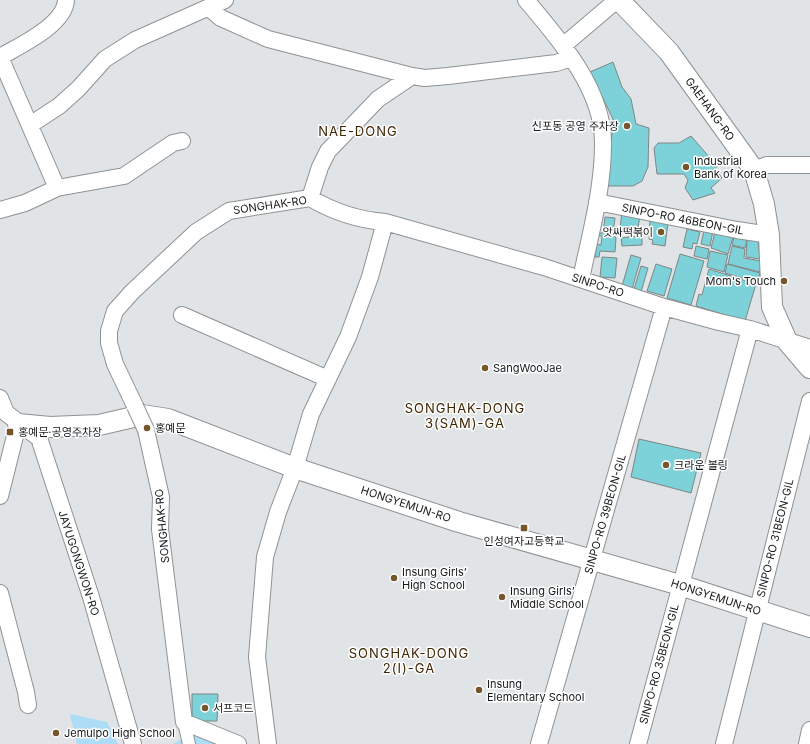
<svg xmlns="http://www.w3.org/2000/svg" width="810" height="744" viewBox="0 0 810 744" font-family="Inter,'Noto Sans KR',sans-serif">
	<rect width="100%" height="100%" fill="#e0e4e7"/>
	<!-- green -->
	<path fill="#addcf7" d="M 70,714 L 107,722 L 118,744 L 77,744 Z
		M 193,732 L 220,744 L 173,744 Z"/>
	<!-- building -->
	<path fill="#7cd2d8" stroke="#808585" d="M 613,62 L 622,87 L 631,99 L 636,124 L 649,128 L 648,167 L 642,181 L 633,186 L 608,186 L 613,119 L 590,72 Z
		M 691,136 L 717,166 L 715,169 L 722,178 L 711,188 L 715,193 L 693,200 L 685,188 L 688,180 L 684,174 L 657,174 L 654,148 L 658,143 L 679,143 Z
		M 622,211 L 640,216 L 637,233 L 626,233 L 626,230 L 620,229 Z
		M 605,217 L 615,218 L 613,234 L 616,238 L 615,252 L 600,251 L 599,257 L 595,257 L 597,244 L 601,245 L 602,236 L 599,236 L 599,233 L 603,233 Z
		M 650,220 L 668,223 L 665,246 L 652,244 L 653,240 L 649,239 Z
		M 687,229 L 700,232 L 697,244 L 693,243 L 692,249 L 683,247 Z
		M 704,230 L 713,231 L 710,246 L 701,244 Z
		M 715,232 L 733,237 L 728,254 L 711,248 Z
		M 642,235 L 642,245 L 622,246 L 621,238 Z
		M 734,237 L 747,240 L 745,248 L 732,245 Z
		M 747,240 L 758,241 L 760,259 L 746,257 Z
		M 696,246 L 709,249 L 707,259 L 694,256 Z
		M 732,246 L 745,249 L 744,258 L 761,261 L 760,272 L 728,264 Z
		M 710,251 L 728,255 L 724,272 L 707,267 Z
		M 680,254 L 704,261 L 691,305 L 667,298 Z
		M 631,255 L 641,258 L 632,289 L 622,286 Z
		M 602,257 L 617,258 L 615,278 L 600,277 Z
		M 656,264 L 672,269 L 664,296 L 647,291 Z
		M 727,264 L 760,273 L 757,282 L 725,273 Z
		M 641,266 L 648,268 L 641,292 L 634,289 Z
		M 709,269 L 756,284 L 745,321 L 696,306 L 699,294 L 702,295 Z
		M 639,439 L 701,453 L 691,493 L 631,477 Z
		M 192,694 L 218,694 L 217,721 L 192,721 Z"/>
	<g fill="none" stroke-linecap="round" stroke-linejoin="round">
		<defs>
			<path id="pedestrian" d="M 184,722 L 189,744"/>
			<path id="minor" d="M 526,0 C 559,39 604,90 603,144 C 603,190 590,235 581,279
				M 209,8 L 221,18 L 268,39 L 412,76 L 425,78 L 448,76 L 556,63 L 572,58
				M 564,45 L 617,0
				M 0,57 L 57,188
				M 0,57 C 19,46 65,25 66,0
				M 30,125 L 59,106 L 78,89 L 105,59 L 135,40 L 225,0
				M 754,170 L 767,165 L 810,165
				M 310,198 L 320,167 L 328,151 L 378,99 L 412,76
				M 597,202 L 737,230 L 769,235
				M 0,210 L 25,203 L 57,188 L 124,176 L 173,143 L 182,141
				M 182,315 L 328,379
				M 0,398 L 6,413 L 39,438 L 91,597 L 133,744
				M 135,406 L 115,364 L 109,343 L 109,331 L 115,311 L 132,292 L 196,232 L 229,211 L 310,198 C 334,212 358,220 385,222 L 544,267 L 664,307 L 719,322 L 750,329 L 810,348
				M 146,430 L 161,497 L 160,529 L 184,722 L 238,744
				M 0,496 L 18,424
				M 0,593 L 26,692 L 28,705
				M 268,744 L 257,657 L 265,557 L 278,512 L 295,468 L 311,414 L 348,337 L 370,277 L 385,222
				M 539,744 L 664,307
				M 638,744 L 750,329
				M 724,744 L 810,401
				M 807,744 L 810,730"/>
			<path id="tertiary" d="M 619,0 L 669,52 L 754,170 L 764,204 L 769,235 L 772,307 L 787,341 L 810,368
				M 18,424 L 50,427 L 99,425 L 142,415 L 168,419 L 295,468 L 459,522 L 680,585 L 810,627"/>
		</defs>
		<!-- pedestrian casing -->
		<use href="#pedestrian" stroke="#8e9294" stroke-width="14"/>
		<!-- minor casing -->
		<use href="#minor" stroke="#8e9294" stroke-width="18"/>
		<!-- tertiary casing -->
		<use href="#tertiary" stroke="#8e9294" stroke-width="22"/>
		<!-- pedestrian -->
		<use href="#pedestrian" stroke="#fff" stroke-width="12"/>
		<!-- minor -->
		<use href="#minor" stroke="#fff" stroke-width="16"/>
		<!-- tertiary -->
		<use href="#tertiary" stroke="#fff" stroke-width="20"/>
		<defs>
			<path id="minor-bridge" d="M 135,406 L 146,430"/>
		</defs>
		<!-- minor-bridge casing -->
		<use href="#minor-bridge" stroke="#8e9294" stroke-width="18" stroke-linecap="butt"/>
		<!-- minor-bridge -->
		<use href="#minor-bridge" stroke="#fff" stroke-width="16"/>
	</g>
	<!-- markers -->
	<g fill="#76552c" stroke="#fff" stroke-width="1.5">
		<circle cx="627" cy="126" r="4"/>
		<circle cx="686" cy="167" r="4"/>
		<circle cx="661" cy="232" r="4"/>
		<circle cx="784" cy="281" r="4"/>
		<circle cx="485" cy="368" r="4"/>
		<circle cx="147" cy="428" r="4"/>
		<rect x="6" y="428" width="8" height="8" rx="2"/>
		<circle cx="666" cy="465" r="4"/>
		<rect x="520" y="524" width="8" height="8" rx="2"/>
		<circle cx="394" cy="578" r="4"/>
		<circle cx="502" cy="597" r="4"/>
		<circle cx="479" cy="690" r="4"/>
		<circle cx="205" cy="708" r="4"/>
		<circle cx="56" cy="733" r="4"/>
	</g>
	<g text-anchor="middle" stroke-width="3" stroke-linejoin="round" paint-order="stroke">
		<!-- street labels -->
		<g font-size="11" fill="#161819" stroke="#fff">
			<text transform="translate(710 109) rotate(54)" y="4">GAEHANG-RO</text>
			<text transform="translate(270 205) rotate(-8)" y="4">SONGHAK-RO</text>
			<text transform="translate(683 219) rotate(11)" y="4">SINPO-RO 46BEON-GIL</text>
			<text transform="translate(598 285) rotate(18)" y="4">SINPO-RO</text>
			<text transform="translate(406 504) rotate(18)" y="4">HONGYEMUN-RO</text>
			<text transform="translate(605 514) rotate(-74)" y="4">SINPO-RO 39BEON-GIL</text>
			<text transform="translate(162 526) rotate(-95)" y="4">SONGHAK-RO</text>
			<text transform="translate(775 538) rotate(-76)" y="4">SINPO-RO 31BEON-GIL</text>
			<text transform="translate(79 563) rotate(72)" y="4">JAYUGONGWON-RO</text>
			<text transform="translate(716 597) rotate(18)" y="4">HONGYEMUN-RO</text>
			<text transform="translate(659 664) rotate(-75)" y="4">SINPO-RO 35BEON-GIL</text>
		</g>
		<!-- poi labels -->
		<g font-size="11" fill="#161819" stroke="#fff" text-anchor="start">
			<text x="619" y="130" text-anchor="end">신포동 공영 주차장</text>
			<text x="694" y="165">Industrial<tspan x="694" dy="13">Bank of Korea</tspan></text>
			<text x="653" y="236" text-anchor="end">앗싸떡볶이</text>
			<text x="776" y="285" text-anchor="end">Mom's Touch</text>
			<text x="493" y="372">SangWooJae</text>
			<text x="155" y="432">홍예문</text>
			<text x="18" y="436">홍예문·공영주차장</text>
			<text x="674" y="469">크라운 볼링</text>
			<text x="524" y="545" text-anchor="middle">인성여자고등학교</text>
			<text x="402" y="576">Insung Girls’<tspan x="402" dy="13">High School</tspan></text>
			<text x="510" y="595">Insung Girls’<tspan x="510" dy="13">Middle School</tspan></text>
			<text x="487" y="688">Insung<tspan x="487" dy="13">Elementary School</tspan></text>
			<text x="213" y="712">서프코드</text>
			<text x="64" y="737">Jemulpo High School</text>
		</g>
		<!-- quarter labels -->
		<g font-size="13" letter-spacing="1" fill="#3f2603" stroke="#fff">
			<text x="358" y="136">NAE-DONG</text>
			<text x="465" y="413">SONGHAK-DONG<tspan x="465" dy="15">3(SAM)-GA</tspan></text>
			<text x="409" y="658">SONGHAK-DONG<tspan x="409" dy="15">2(I)-GA</tspan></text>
		</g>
	</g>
</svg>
